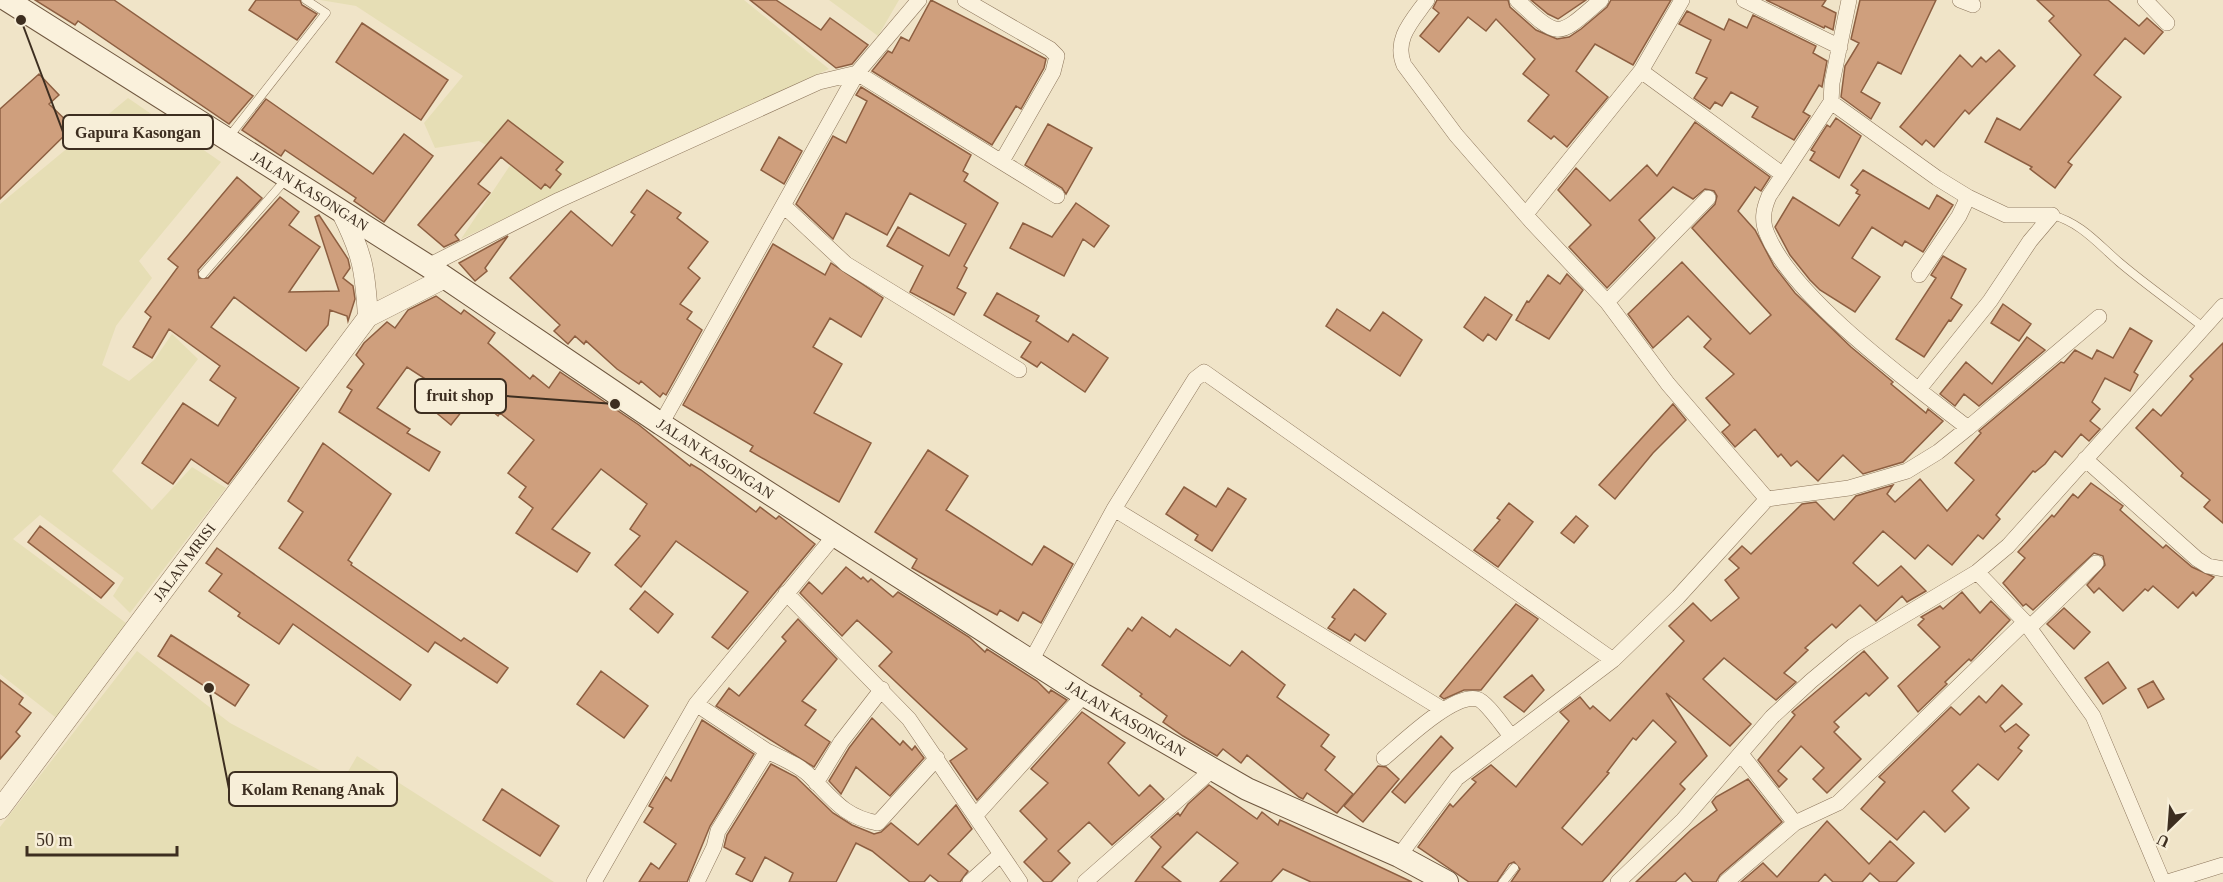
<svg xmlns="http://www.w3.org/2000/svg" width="2223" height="882" viewBox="0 0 2223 882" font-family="Georgia,serif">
	<rect width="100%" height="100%" fill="#f0e4c8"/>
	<!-- farmland -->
	<path fill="#e6deb5" d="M 320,0 L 744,0 L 829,69 L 461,239 L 513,161 L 479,141 L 435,148 L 424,123 L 463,76 L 356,6 Z
		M 829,0 L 899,0 L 878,36 Z
		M 128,98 L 221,162 L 139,261 L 152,278 L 116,326 L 102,365 L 129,381 L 154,360 L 172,334 L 198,359 L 112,471 L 152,510 L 192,467 L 226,488 L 130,613 L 113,596 L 124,578 L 40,515 L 13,539 L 126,623 L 64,724 L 0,674 L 0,204 Z
		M 137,651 L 230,723 L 342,782 L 357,756 L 554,882 L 0,882 L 0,827 Z"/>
	<!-- building -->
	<path fill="#cf9f7d" stroke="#8d5f41" stroke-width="1.5" fill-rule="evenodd" d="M 35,0 L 114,0 L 253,96 L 229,124 L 78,21 L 75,25 Z
		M 256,0 L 300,0 L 302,5 L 317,14 L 297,40 L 249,10 Z
		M 750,0 L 776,0 L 821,30 L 830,18 L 868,45 L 852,64 L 836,68 Z
		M 931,0 L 1046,59 L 1044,68 L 1021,109 L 1016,106 L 992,145 L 872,71 L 888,51 L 892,53 L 901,37 L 909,41 Z
		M 1437,0 L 1508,0 L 1510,7 L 1536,30 L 1557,39 L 1569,37 L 1581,29 L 1607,7 L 1611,0 L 1671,0 L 1633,65 L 1595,44 L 1576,71 L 1608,97 L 1567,147 L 1554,136 L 1551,139 L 1528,121 L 1549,95 L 1523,74 L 1535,59 L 1496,19 L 1486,31 L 1468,17 L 1439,52 L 1420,36 L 1439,13 L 1433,8 Z
		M 1531,0 L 1586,0 L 1558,19 L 1548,14 Z
		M 1766,0 L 1826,0 L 1822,6 L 1836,13 L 1833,30 L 1825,26 L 1824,28 Z
		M 1860,0 L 1936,0 L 1901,74 L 1878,62 L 1861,92 L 1880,103 L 1871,119 L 1841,97 L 1845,66 L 1859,43 L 1851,39 Z
		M 2037,0 L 2108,0 L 2139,26 L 2147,18 L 2163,32 L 2144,54 L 2125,38 L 2094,75 L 2121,97 L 2068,162 L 2072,165 L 2055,188 L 2030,169 L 2032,167 L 1985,142 L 1997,118 L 2020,130 L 2081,55 L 2049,21 L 2054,16 Z
		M 1687,11 L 1724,30 L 1729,19 L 1747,28 L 1753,15 L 1816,46 L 1813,53 L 1827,61 L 1822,87 L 1819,85 L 1803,112 L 1810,116 L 1794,140 L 1752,117 L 1758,107 L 1731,92 L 1722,106 L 1715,102 L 1710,109 L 1694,98 L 1707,78 L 1696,73 L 1711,40 L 1679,24 Z
		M 362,23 L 448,80 L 421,120 L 336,62 Z
		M 1999,50 L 2015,66 L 1969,114 L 1965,110 L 1934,147 L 1926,140 L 1922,145 L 1900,127 L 1960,55 L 1972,67 L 1981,57 L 1986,62 Z
		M 39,74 L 59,95 L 49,104 L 73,127 L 0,199 L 0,109 Z
		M 861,87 L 971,155 L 963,171 L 968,174 L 964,181 L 998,203 L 964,266 L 967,268 L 957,288 L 966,293 L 954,315 L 910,292 L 923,266 L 887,246 L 898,227 L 949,256 L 966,224 L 910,193 L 887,235 L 846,213 L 833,239 L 796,204 L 833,136 L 846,143 L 867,101 L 856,95 Z
		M 266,99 L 373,174 L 404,134 L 433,156 L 384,222 L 354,201 L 356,198 L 285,150 L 281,156 L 242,130 Z
		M 1836,118 L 1861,136 L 1839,178 L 1810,160 L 1815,152 L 1811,150 L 1827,125 L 1830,127 Z
		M 508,120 L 563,162 L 556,170 L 561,174 L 550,188 L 545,184 L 541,189 L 501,157 L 478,184 L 490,193 L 455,235 L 459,240 L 444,247 L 418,225 Z
		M 1695,122 L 1770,177 L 1761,191 L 1755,187 L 1738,211 L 1755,230 L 1774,266 L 1795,293 L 1851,347 L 1893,382 L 1891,384 L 1926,413 L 1928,409 L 1943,421 L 1903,462 L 1863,474 L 1843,455 L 1818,481 L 1797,461 L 1791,466 L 1781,454 L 1778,457 L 1755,429 L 1735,447 L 1722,432 L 1730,425 L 1706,398 L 1734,374 L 1704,347 L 1711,339 L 1688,316 L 1653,348 L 1628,314 L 1682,262 L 1750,334 L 1771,315 L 1692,228 L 1715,204 L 1717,196 L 1714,191 L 1705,189 L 1693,199 L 1673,187 L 1639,220 L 1655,238 L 1607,288 L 1569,247 L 1591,225 L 1558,190 L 1576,168 L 1610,201 L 1647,165 L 1657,176 Z
		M 1048,124 L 1092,148 L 1066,194 L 1062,188 L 1025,165 Z
		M 779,137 L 802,151 L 784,184 L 761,170 Z
		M 1863,170 L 1929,209 L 1937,195 L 1953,205 L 1923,252 L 1905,241 L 1902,246 L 1872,227 L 1852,258 L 1880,277 L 1855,312 L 1820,290 L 1810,280 L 1790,255 L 1775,227 L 1793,197 L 1839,226 L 1860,195 L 1856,193 L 1858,190 L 1851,185 Z
		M 237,177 L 262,198 L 198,270 L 199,278 L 208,278 L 280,197 L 299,212 L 289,225 L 320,247 L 289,292 L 339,291 L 315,217 L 319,215 L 348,259 L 350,268 L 343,278 L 353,286 L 355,299 L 348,321 L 347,316 L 330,310 L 328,325 L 306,351 L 234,297 L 211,327 L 299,388 L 228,484 L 191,459 L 173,484 L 142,463 L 183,403 L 218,426 L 236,398 L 210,380 L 220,366 L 169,329 L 152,358 L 133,347 L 151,317 L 145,312 L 178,267 L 168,259 Z
		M 647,190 L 681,213 L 677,218 L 708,242 L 688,268 L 700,278 L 680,304 L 692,312 L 687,319 L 702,330 L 666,395 L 663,393 L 660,397 L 641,381 L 639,384 L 617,369 L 586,341 L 584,344 L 575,336 L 568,344 L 554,331 L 560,325 L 510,278 L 571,211 L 612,246 L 635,215 L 631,212 Z
		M 1076,203 L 1109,226 L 1094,247 L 1083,239 L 1064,276 L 1010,248 L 1023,223 L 1052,237 Z
		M 508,236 L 485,268 L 487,271 L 475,281 L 459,263 Z
		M 773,244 L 825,275 L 831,263 L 883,298 L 861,337 L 830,318 L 813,347 L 842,364 L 814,413 L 871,443 L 839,502 L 750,451 L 753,446 L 683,405 Z
		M 1943,256 L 1966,269 L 1951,298 L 1962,305 L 1951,321 L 1949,320 L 1924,357 L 1896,339 L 1936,278 L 1931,275 Z
		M 1567,274 L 1583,290 L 1549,339 L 1516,320 L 1527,301 L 1529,302 L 1548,275 L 1560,284 Z
		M 997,293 L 1039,316 L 1036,321 L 1068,342 L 1073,334 L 1108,358 L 1085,392 L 1041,362 L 1037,367 L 1021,357 L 1031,342 L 984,315 Z
		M 436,296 L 461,314 L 464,310 L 495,333 L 488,343 L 530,379 L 533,375 L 549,388 L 560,372 L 639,425 L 690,466 L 691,464 L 701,470 L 756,512 L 760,507 L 776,519 L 779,516 L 815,544 L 728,649 L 712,637 L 748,592 L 676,541 L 641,587 L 615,565 L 640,536 L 630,529 L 647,504 L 601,469 L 552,529 L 590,553 L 577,572 L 516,533 L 533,508 L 519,497 L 526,487 L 508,473 L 534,440 L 500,413 L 498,416 L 474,396 L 451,425 L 433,410 L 447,393 L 407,367 L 377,408 L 410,429 L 407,433 L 440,452 L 429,471 L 339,412 L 352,390 L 347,387 L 364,364 L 356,355 L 364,343 L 387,322 L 395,328 L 408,310 Z
		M 1485,297 L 1512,315 L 1496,340 L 1488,334 L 1483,341 L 1464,327 Z
		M 2003,304 L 2031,324 L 2019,341 L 1991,323 Z
		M 1337,309 L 1370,331 L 1383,312 L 1422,340 L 1400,376 L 1326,326 Z
		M 2130,328 L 2152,341 L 2134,372 L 2138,375 L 2130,391 L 2105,378 L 2092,402 L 2100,409 L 2090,421 L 2100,429 L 2089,441 L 2081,434 L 2062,457 L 2055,451 L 2045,464 L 2035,472 L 2033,471 L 1996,515 L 2000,519 L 1983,539 L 1978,535 L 1952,565 L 1928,545 L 1915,559 L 1883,531 L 1853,563 L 1878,586 L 1901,566 L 1926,591 L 1907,602 L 1902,596 L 1876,621 L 1860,605 L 1836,628 L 1832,624 L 1805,648 L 1808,650 L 1784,673 L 1796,682 L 1776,700 L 1724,658 L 1703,679 L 1751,724 L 1730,746 L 1666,693 L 1707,756 L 1680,784 L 1685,789 L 1602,882 L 1511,882 L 1520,869 L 1514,862 L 1509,864 L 1497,882 L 1469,882 L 1418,847 L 1450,804 L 1453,807 L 1476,782 L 1472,779 L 1491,765 L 1516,787 L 1569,721 L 1560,712 L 1580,697 L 1590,709 L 1593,706 L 1610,721 L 1684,641 L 1669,626 L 1693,603 L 1711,621 L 1739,598 L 1725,580 L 1739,568 L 1729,559 L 1742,546 L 1751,554 L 1802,504 L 1816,502 L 1834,520 L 1856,496 L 1893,485 L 1887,494 L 1895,502 L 1920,479 L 1947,511 L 1974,480 L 1955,463 L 1981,433 L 1979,431 L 2061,362 L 2064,363 L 2075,350 L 2092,359 L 2097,350 L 2113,358 ZM 1653,720 L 1676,742 L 1582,845 L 1562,828 L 1609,773 L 1607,772 L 1633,738 L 1636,740 Z
		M 2027,337 L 2045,350 L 1979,406 L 1964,394 L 1955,406 L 1940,394 L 1966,362 L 1992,384 Z
		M 2223,343 L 2223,523 L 2204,507 L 2210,500 L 2181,476 L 2183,473 L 2136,428 L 2153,409 L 2161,416 L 2193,379 L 2190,376 Z
		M 1673,404 L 1686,420 L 1653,453 L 1615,499 L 1599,485 Z
		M 323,443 L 391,494 L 348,560 L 352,563 L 351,565 L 461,641 L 464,638 L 508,668 L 497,683 L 435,642 L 428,652 L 279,548 L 303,512 L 288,501 Z
		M 928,450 L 968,476 L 946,510 L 1032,565 L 1044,546 L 1073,564 L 1041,623 L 1023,612 L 1018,621 L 1000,610 L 997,615 L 967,599 L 912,568 L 917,559 L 875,532 Z
		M 2091,483 L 2123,506 L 2120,510 L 2163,548 L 2166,545 L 2192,567 L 2214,577 L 2196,596 L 2193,592 L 2178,608 L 2153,586 L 2148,591 L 2145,589 L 2123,611 L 2099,588 L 2094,593 L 2087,585 L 2105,565 L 2103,556 L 2094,553 L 2033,610 L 2026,604 L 2023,606 L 2003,583 L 2025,558 L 2018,552 L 2052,515 L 2054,517 L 2073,494 L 2078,498 Z
		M 1184,487 L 1216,507 L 1228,488 L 1246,499 L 1212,551 L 1195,540 L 1198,535 L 1166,514 Z
		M 1509,503 L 1533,522 L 1498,567 L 1474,550 L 1500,520 L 1497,518 Z
		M 1576,516 L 1588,526 L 1574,543 L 1561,533 Z
		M 40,526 L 114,583 L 101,598 L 28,542 Z
		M 217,548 L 411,685 L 400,700 L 293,624 L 279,644 L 238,616 L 240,613 L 209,591 L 222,574 L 206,563 Z
		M 846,567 L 861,579 L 863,577 L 868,582 L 871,579 L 893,597 L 898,592 L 969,637 L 985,652 L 987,649 L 1037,681 L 1049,693 L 1051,690 L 1067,700 L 977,800 L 950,761 L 967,749 L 879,666 L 892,652 L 888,648 L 857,620 L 842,636 L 800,593 L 809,582 L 822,594 Z
		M 1354,589 L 1386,614 L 1365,641 L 1355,634 L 1350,641 L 1328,628 L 1335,619 L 1332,617 Z
		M 645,591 L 673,614 L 658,633 L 630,609 Z
		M 1962,592 L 1980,613 L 1991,601 L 2010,620 L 1971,661 L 1969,659 L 1945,682 L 1947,684 L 1918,712 L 1898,686 L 1940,647 L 1918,625 L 1924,619 L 1921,617 L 1940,606 L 1943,609 Z
		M 1516,604 L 1538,619 L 1481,690 L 1464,690 L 1444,699 L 1440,696 Z
		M 2064,608 L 2090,632 L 2074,649 L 2047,624 Z
		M 1142,617 L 1170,637 L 1176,629 L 1230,666 L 1242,651 L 1285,685 L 1277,697 L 1329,735 L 1321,746 L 1335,757 L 1325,770 L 1353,794 L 1337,813 L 1307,793 L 1303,799 L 1299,797 L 1247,755 L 1241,763 L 1223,749 L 1217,756 L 1183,736 L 1163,722 L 1167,716 L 1140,696 L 1142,694 L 1102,665 L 1128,628 L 1132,631 Z
		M 798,619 L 837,659 L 802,701 L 816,710 L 805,725 L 830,742 L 814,767 L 716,706 L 729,688 L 739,696 L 786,641 L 782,637 Z
		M 171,635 L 249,685 L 235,706 L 158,656 Z
		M 1864,651 L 1888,678 L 1869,696 L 1866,693 L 1834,722 L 1839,727 L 1834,732 L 1861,759 L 1827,793 L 1813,779 L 1824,768 L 1801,746 L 1778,771 L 1787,779 L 1779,787 L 1758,760 L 1795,715 L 1792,712 Z
		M 2108,662 L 2126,688 L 2103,704 L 2085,678 Z
		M 601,671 L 648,706 L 624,738 L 577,704 Z
		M 1532,675 L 1544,690 L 1524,712 L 1504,697 Z
		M 0,680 L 23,698 L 19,704 L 31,713 L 16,732 L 20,736 L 0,759 Z
		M 2153,681 L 2164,699 L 2148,708 L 2138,689 Z
		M 2002,685 L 2022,704 L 2000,726 L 2005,732 L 2016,724 L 2029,735 L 2018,748 L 2022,751 L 1998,780 L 1978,764 L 1952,791 L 1969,808 L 1945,832 L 1924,811 L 1897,840 L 1861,809 L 1885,782 L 1879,777 L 1951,707 L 1960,715 L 1979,696 L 1986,703 Z
		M 1082,712 L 1125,743 L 1108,763 L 1139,796 L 1150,785 L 1164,799 L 1112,845 L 1089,822 L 1058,851 L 1070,863 L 1051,882 L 1044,882 L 1024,862 L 1047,839 L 1020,811 L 1048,783 L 1031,769 Z
		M 872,718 L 900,745 L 903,741 L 912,750 L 915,746 L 924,758 L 890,796 L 856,767 L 841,794 L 829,781 L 849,748 Z
		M 702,720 L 754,754 L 710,826 L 687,882 L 639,882 L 651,863 L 659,869 L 676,844 L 644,822 L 653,808 L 649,806 L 666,777 L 671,781 Z
		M 1441,736 L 1453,748 L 1405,803 L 1392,792 Z
		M 771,764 L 796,777 L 833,813 L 852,825 L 874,834 L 881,832 L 891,823 L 918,845 L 956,805 L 972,829 L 948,854 L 968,871 L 960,882 L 939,882 L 930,875 L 924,882 L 910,882 L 872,851 L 856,843 L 836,882 L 789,882 L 793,873 L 765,857 L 752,882 L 736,874 L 745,858 L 724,847 L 727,835 Z
		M 1378,766 L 1386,767 L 1399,779 L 1363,822 L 1344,806 Z
		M 1748,779 L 1782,822 L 1720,875 L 1716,882 L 1693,882 L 1685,873 L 1675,882 L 1636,882 L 1691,830 L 1717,810 L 1712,802 L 1716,797 Z
		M 1209,785 L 1257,819 L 1262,812 L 1278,825 L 1280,820 L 1412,882 L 1311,882 L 1283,869 L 1271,882 L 1220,882 L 1238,863 L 1197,832 L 1162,867 L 1181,882 L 1135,882 L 1161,847 L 1151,837 L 1178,813 L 1180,816 L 1188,804 Z
		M 502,789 L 559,826 L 540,856 L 483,820 Z
		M 1827,821 L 1869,864 L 1890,841 L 1914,863 L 1896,882 L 1880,882 L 1870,873 L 1862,882 L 1833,882 L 1825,874 L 1818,882 L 1741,882 L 1763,863 L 1777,877 Z"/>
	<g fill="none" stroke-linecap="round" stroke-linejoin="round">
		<defs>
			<path id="service" d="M 228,138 L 326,13 L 306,0
				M 2052,215 C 2081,223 2097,243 2119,262 C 2146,285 2175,305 2203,327
				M 203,274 L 287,178
				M 1503,882 L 1514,868"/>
			<path id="minor" d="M 965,0 L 1050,49 L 1057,56 L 1053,72 L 1002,161
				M 1427,0 C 1413,20 1393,39 1404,65 L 1456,135 L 1531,221 L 1607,302 L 1668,384 L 1767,499
				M 1517,0 C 1560,40 1557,38 1601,0
				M 1744,0 L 1840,47
				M 1849,0 L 1832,83 L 1831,102 L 1769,196 C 1763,210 1761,221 1768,236 C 1795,300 1912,384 1968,428
				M 1960,0 L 1973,5
				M 2145,0 L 2167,23
				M 1641,71 L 1782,174
				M 1831,102 L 1937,178 L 1968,197 L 1959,216 L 1919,275
				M 1968,197 L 2006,215 L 2052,215
				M 785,207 L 846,264 L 1019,370
				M 1526,214 L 1641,71 L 1682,0
				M 428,266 L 559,200 L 819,82 L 857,73 L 1057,196
				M 1607,302 L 1708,198
				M 1919,389 L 1990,301 L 2030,241 L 2052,215
				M 661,424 L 857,73 L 919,0
				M 2085,459 L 2197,559 L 2208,566 L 2223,569
				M 1114,509 L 1442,709
				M 1977,572 L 2025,622 L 2093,716 L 2163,882
				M 786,593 L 909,719 L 1020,882
				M 2029,628 L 2096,563
				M 1031,661 L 1114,509 L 1195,379 L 1204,372 L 1613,660
				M 696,704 L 767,751 L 718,831 L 714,847 L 697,882
				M 767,751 C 781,758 800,765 811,777 C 833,799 844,817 878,823 L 937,758
				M 1741,754 L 1795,823
				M 1384,758 C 1402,743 1453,693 1477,699 C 1486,701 1504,728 1511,736
				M 816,783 L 841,742 L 882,689
				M 976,815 L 1084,695
				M 1399,856 L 1457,778 L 1613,660 L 1678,597 L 1767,499 L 1849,488 L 1907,471 L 1938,452 L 1968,428 L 2099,317
				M 594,882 L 696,704 L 835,535
				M 970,882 L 1000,855
				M 1085,882 L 1212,770
				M 1618,882 L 1683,820 L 1772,717 L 1811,681 L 1853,646 L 1977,572 L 2008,546 L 2223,306
				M 1726,882 L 1795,823 L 1838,803 L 2025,622
				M 2168,882 L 2223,865"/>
			<g id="tertiary">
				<path d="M 342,213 C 363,255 365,270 368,317"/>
				<path id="s1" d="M 0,809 L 368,317 L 445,278"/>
			</g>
			<g id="secondary">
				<path id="s2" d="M 7,0 L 428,266 L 661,424 L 1084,695 L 1247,789 L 1399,856 L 1447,882"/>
			</g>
		</defs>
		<!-- service casing -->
		<use href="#service" stroke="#8d765c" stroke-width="9"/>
		<!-- minor casing -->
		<use href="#minor" stroke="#8d765c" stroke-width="16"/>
		<!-- tertiary casing -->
		<use href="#tertiary" stroke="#8d765c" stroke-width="21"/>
		<!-- secondary casing -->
		<use href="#secondary" stroke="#6f573f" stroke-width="24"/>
		<!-- service -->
		<use href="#service" stroke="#faf1dc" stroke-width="8"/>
		<!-- minor -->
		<use href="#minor" stroke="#faf1dc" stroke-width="15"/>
		<!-- tertiary -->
		<use href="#tertiary" stroke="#faf1dc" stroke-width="20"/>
		<!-- secondary -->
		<use href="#secondary" stroke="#faf1dc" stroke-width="22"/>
	</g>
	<g text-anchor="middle" stroke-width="4.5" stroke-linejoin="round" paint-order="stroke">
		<!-- street labels -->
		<g font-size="15" fill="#3d2e20" stroke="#f7eed8">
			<text dy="5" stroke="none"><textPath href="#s2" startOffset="358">JALAN KASONGAN</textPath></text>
			<text dy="5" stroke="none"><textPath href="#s2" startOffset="844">JALAN KASONGAN</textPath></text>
			<text dy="5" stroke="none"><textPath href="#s1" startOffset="308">JALAN MRISI</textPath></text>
			<text dy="5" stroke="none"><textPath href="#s2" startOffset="1330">JALAN KASONGAN</textPath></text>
		</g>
	</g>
	<!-- callouts -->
	<path fill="none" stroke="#3d2e20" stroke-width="2" d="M21 20L63 132M615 404L506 396M209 688L229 789"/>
	<g fill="#3d2e20" stroke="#f7eed8" stroke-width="2">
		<circle cx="21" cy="20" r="6"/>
		<circle cx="615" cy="404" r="6"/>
		<circle cx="209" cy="688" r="6"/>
	</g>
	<g fill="#f7eed8" stroke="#3d2e20" stroke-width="2">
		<rect x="63" y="115" width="150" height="34" rx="6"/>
		<rect x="415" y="379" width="91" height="34" rx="6"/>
		<rect x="229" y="772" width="168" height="34" rx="6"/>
	</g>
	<g font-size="16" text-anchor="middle" font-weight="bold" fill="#3d2e20">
		<text x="138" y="138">Gapura Kasongan</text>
		<text x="460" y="401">fruit shop</text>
		<text x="313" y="795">Kolam Renang Anak</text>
	</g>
	<!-- north arrow -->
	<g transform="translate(2169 828) rotate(205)" stroke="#f7eed8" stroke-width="4.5" paint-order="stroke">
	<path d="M0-4.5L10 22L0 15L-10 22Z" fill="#3d2e20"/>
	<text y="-9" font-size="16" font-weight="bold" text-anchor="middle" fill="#3d2e20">U</text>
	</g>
	<!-- scale -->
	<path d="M27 846v9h150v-9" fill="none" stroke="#3d2e20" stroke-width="3"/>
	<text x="36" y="846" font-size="18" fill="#3d2e20" stroke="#f7eed8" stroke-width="4.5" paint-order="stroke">50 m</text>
</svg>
